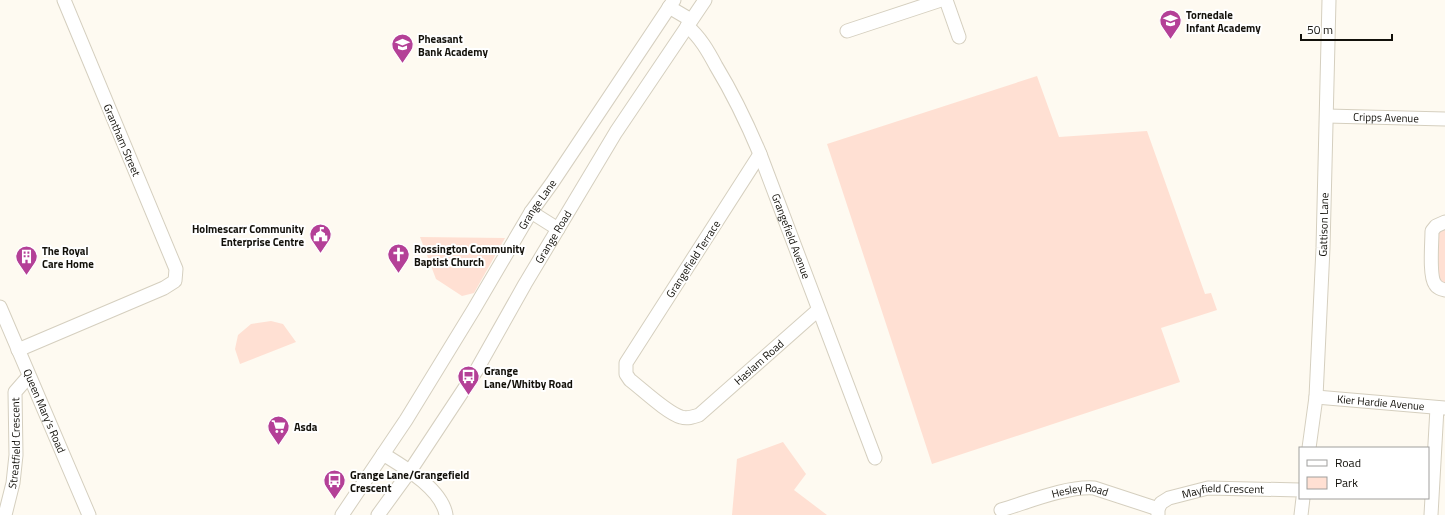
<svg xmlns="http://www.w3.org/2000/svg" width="1445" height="515" viewBox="0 0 1445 515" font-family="'Titillium Web',sans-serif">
	<rect width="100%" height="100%" fill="#fefaf1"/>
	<!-- green -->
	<path fill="#ffe0d3" d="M 1037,76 L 1059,137 L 1147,131 L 1205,294 L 1211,293 L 1217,310 L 1161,328 L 1180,382 L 932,464 L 827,144 Z
		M 1445,222 L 1445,290 L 1434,283 L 1436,226 Z
		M 420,237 L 505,238 L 474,293 L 462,296 L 436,279 Z
		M 271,321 L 283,324 L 296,342 L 240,364 L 235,349 L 238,335 L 251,324 Z
		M 783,442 L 806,474 L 794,490 L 827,515 L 732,515 L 737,459 Z"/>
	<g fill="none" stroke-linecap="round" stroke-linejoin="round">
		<defs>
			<g id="minor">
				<path d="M 946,0 L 959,37"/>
				<path d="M 669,7 L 691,20"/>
				<path id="s1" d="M 687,26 C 700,37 708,51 716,66 C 733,94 747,123 760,154 L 875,458"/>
				<path d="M 847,31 L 941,0"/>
				<path id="s2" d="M 1327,116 L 1445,119"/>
				<path id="s3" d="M 760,154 L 626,363 L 626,374 L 630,380 C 642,389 667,413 681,417 C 687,419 693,417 699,415 L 818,310"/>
				<path d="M 531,212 L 558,229"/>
				<path d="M 1445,222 L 1436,226 L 1432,231 C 1432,242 1429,276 1435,284 C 1437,288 1441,289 1445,290"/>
				<path id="s4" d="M 0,307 L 89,515"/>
				<path d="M 18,350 L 164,288 L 175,281 L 176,269 L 64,0"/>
				<path id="s5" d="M 1316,397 L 1445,408"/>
				<path id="s6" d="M 1309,448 L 1316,397 L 1323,248 L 1329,0"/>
				<path d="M 383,454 C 404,467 442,489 446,515"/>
				<path id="s7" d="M 1001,510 C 1028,502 1067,486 1094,488 L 1158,509"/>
				<path id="s8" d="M 5,515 L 13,483 L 16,455 L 15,392 L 29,376"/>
				<path id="s9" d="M 342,515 L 406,420 L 474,309 L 531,212 L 552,183 L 674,0"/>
				<path id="s10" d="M 378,515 L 410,471 L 476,371 L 525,284 L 616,132 L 705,0"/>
				<path id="s11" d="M 1158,515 L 1158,509 L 1161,503 L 1169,498 L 1208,488 L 1300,490"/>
				<path d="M 1301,515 L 1303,498"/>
				<path d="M 1431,515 L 1437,408"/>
			</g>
		</defs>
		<!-- minor casing -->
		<use href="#minor" stroke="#d5cfbf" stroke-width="15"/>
		<!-- minor -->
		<use href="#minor" stroke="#fff" stroke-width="13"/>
	</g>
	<!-- icons -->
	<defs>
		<symbol id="school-pin" viewBox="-11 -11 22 30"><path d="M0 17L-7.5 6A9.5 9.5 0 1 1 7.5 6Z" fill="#b44097" stroke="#fff"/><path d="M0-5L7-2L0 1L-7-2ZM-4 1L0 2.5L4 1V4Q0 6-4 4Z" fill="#fff"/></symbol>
		<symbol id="civic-pin" viewBox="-11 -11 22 30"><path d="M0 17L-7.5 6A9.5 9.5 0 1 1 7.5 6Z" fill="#b44097" stroke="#fff"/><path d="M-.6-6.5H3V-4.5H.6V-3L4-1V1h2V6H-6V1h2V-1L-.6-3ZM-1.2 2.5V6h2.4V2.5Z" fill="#fff"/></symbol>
		<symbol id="church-pin" viewBox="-11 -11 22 30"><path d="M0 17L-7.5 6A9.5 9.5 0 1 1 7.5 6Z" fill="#b44097" stroke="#fff"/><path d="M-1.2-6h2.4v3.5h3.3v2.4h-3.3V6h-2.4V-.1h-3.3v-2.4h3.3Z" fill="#fff"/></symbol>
		<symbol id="building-pin" viewBox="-11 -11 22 30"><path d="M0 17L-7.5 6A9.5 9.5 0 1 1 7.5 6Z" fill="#b44097" stroke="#fff"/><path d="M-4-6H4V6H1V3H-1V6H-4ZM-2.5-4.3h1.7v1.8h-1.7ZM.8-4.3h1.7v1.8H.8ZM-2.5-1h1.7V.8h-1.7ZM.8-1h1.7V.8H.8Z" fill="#fff"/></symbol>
		<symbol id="bus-pin" viewBox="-11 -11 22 30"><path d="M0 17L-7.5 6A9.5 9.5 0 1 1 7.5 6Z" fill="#b44097" stroke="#fff"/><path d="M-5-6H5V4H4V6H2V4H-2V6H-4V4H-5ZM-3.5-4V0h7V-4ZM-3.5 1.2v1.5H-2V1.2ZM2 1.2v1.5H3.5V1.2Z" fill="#fff"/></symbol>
		<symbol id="supermarket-pin" viewBox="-11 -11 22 30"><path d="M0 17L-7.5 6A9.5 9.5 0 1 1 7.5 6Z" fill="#b44097" stroke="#fff"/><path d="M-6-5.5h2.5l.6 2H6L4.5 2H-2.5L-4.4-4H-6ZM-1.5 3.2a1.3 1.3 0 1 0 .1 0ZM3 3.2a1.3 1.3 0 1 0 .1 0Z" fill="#fff"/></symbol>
	</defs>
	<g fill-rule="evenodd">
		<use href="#school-pin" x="1158" y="8" width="25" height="34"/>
		<use href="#school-pin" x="390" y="32" width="25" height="34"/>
		<use href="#civic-pin" x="308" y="222" width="25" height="34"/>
		<use href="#church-pin" x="386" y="242" width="25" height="34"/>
		<use href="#building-pin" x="14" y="244" width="25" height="34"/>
		<use href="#bus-pin" x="456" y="364" width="25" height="34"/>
		<use href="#supermarket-pin" x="266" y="414" width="25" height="34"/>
		<use href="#bus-pin" x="322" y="468" width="25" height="34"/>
	</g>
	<g text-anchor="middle" stroke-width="4" stroke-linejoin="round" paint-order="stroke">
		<!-- poi labels -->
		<g font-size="11" font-weight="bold" fill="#12100a" stroke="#fff" text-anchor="start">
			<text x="1186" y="19">Tornedale<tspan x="1186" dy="13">Infant Academy</tspan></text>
			<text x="418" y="43">Pheasant<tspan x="418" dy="13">Bank Academy</tspan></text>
			<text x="304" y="233" text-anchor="end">Holmescarr Community<tspan x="304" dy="13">Enterprise Centre</tspan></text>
			<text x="414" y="253">Rossington Community<tspan x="414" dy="13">Baptist Church</tspan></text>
			<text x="42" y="255">The Royal<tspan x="42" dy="13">Care Home</tspan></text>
			<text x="484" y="375">Grange<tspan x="484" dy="13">Lane/Whitby Road</tspan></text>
			<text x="294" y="431">Asda</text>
			<text x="350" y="479">Grange Lane/Grangefield<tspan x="350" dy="13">Crescent</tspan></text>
		</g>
		<!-- street labels -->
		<g font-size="11" fill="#12100a" stroke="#fff">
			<text dy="4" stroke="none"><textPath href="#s2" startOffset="59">Cripps Avenue</textPath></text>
			<text transform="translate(122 140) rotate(67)" y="4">Grantham Street</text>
			<text dy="4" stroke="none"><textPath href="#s9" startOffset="367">Grange Lane</textPath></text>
			<text dy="4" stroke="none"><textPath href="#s6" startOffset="224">Gattison Lane</textPath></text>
			<text dy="4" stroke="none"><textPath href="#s10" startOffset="329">Grange Road</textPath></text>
			<text dy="4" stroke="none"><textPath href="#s1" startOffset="236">Grangefield Avenue</textPath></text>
			<text transform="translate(693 259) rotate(-57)" y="4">Grangefield Terrace</text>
			<text dy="4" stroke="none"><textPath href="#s3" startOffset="428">Haslam Road</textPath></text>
			<text dy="4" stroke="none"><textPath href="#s5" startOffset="65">Kier Hardie Avenue</textPath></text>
			<text dy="4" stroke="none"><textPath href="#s4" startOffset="113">Queen Mary's Road</textPath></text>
			<text dy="4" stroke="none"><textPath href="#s8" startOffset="73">Streatfield Crescent</textPath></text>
			<text dy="4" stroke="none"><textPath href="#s11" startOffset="77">Mayfield Crescent</textPath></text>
			<text dy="4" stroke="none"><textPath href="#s7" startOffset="82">Hesley Road</textPath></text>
		</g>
	</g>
	<!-- legend -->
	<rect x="1299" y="447" width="130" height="52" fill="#ffffff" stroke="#a09f9d"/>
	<rect x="1307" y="460" width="20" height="6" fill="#ffffff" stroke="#a09f9d"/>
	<text x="1335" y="467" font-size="12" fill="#12100a">Road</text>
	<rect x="1307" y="477" width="20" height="12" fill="#ffe0d3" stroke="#a09f9d"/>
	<text x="1335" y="487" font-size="12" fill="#12100a">Park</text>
	<!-- scale -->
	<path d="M1301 34v6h91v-6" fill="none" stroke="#12100a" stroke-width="2"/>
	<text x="1307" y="34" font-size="12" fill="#12100a" stroke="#ffffff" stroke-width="3" paint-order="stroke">50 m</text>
</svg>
